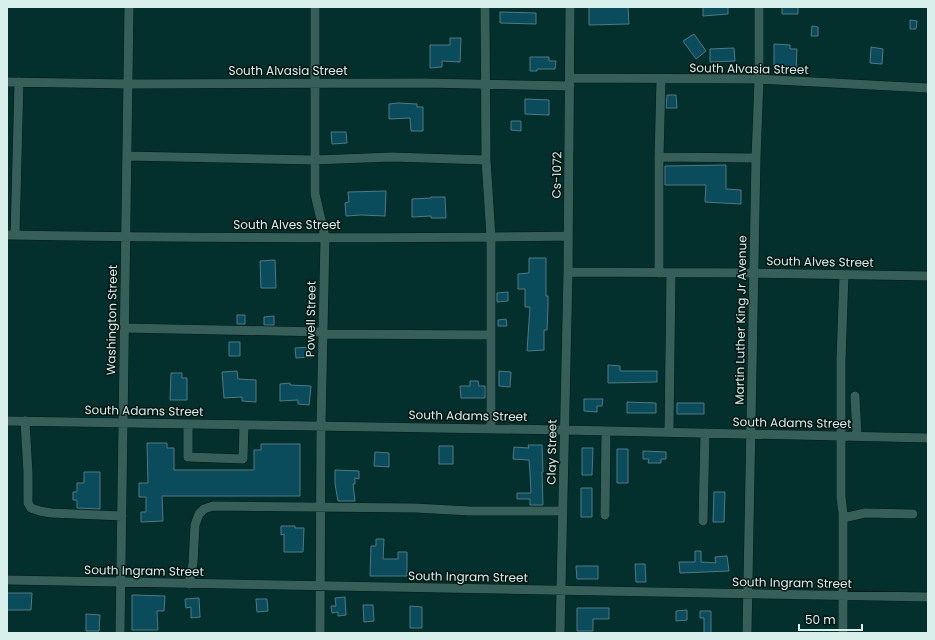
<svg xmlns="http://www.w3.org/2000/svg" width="935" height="640" viewBox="0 0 935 640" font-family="Poppins,sans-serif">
	<rect width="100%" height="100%" fill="#03302d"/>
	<!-- building -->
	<path fill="#0a4c5b" stroke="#527884" d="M 589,7 L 628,7 L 629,24 L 589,25 Z
		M 703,7 L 728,7 L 728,14 L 703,16 Z
		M 782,7 L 798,7 L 798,14 L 782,14 Z
		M 500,12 L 536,13 L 536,24 L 500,23 Z
		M 910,20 L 917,21 L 916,29 L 910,29 Z
		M 812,26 L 818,27 L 818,36 L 811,36 Z
		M 694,34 L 706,51 L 696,59 L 683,41 Z
		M 450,38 L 461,38 L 460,62 L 442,61 L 442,67 L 430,68 L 430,45 L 450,45 Z
		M 774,44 L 790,45 L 790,49 L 797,49 L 796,71 L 774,71 Z
		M 871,47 L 883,49 L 882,64 L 870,63 Z
		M 734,48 L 735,61 L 710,62 L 710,49 Z
		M 530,57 L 549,57 L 549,61 L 556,61 L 555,69 L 537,69 L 537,71 L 530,71 Z
		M 667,95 L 676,95 L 677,108 L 666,108 Z
		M 525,99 L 549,100 L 549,115 L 525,114 Z
		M 398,103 L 417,104 L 417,107 L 423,107 L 423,131 L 411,131 L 410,118 L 389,119 L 389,104 Z
		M 511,121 L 521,121 L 521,131 L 511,130 Z
		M 331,132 L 346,132 L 347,143 L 332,144 Z
		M 726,165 L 726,189 L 741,190 L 741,204 L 705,202 L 706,185 L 665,185 L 665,166 Z
		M 386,191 L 385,216 L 361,215 L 346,216 L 345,203 L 349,202 L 348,192 Z
		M 431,197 L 445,197 L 446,218 L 431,218 L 431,216 L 412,217 L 412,199 L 431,198 Z
		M 529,258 L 546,258 L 546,296 L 548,296 L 548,307 L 547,330 L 544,330 L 544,350 L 527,351 L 530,307 L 525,307 L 525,289 L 518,289 L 518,274 L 529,273 Z
		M 275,260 L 276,288 L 261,288 L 260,261 Z
		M 508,292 L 508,301 L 497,302 L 497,293 Z
		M 237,315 L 245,315 L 245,324 L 237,324 Z
		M 274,316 L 274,325 L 264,325 L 264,317 Z
		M 506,319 L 507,326 L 498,326 L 498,320 Z
		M 229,342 L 240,342 L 240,356 L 229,356 Z
		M 311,347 L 312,357 L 296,358 L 295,348 Z
		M 608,365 L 620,366 L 620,371 L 657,371 L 657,382 L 608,383 Z
		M 237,371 L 238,379 L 256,380 L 256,402 L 242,401 L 242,397 L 224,398 L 222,372 Z
		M 499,371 L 511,372 L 510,387 L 499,386 Z
		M 171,373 L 182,373 L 182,378 L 187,378 L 187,400 L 170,400 Z
		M 470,381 L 478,381 L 479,386 L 485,386 L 485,398 L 461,398 L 460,386 L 470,386 Z
		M 290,383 L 290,385 L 311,386 L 309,405 L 298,404 L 298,400 L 280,401 L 280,384 Z
		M 584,399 L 603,399 L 602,406 L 597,406 L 597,412 L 584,411 Z
		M 627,402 L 656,403 L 656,413 L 627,413 Z
		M 677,403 L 704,403 L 704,414 L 677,414 Z
		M 147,443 L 167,443 L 167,448 L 174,448 L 174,470 L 254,470 L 254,450 L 261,450 L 261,444 L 300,444 L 300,496 L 162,496 L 163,521 L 141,522 L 141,512 L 146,512 L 146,497 L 139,497 L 139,483 L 148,483 Z
		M 528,445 L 542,445 L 543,472 L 542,472 L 543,505 L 530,505 L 530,499 L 517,499 L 517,493 L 531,493 L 530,473 L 529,460 L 513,459 L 514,447 L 529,448 Z
		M 439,446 L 453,446 L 453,464 L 439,464 Z
		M 582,448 L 593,448 L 592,475 L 582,475 Z
		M 617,449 L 628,449 L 628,483 L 617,483 Z
		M 643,451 L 666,452 L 666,459 L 661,459 L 661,463 L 648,463 L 649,459 L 643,459 Z
		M 375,452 L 389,453 L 389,467 L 374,466 Z
		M 335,470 L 359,471 L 359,479 L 355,478 L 355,484 L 353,484 L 355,501 L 338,501 L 335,484 Z
		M 84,472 L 100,472 L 100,509 L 77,508 L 77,500 L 73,500 L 73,492 L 77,492 L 77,483 L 84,483 Z
		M 581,488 L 592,488 L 592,517 L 581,517 Z
		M 714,492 L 725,492 L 724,522 L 713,522 Z
		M 281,526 L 295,526 L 295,528 L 304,528 L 303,552 L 284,552 L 284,534 L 281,535 Z
		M 376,539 L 384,539 L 383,559 L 398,559 L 398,552 L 407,552 L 407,576 L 370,576 L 371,546 L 376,546 Z
		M 695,551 L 701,551 L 701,562 L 716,563 L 715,557 L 727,556 L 729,571 L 680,573 L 679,562 L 695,562 Z
		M 635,564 L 645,564 L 646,582 L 636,582 Z
		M 576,566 L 598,566 L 598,579 L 577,579 Z
		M 7,593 L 32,593 L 31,610 L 7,610 Z
		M 132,595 L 165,596 L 164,611 L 157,611 L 158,630 L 132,630 Z
		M 345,597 L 346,615 L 338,616 L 338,612 L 332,613 L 331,606 L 336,606 L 335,598 Z
		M 199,598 L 200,617 L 191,618 L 191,607 L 186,608 L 185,599 Z
		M 256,599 L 267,599 L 268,611 L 257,612 Z
		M 363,605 L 373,605 L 374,621 L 364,622 Z
		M 410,606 L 422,607 L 422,628 L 410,628 Z
		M 577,608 L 609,608 L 609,619 L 593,619 L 593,631 L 577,631 Z
		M 687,610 L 687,620 L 676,621 L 676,611 Z
		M 700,611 L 711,611 L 711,633 L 704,633 L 704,618 L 700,618 Z
		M 86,614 L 100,615 L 99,631 L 86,631 Z"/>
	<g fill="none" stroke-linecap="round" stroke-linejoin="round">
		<defs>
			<path id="minor" d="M 315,7 L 315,194 L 325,237 L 321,426 L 320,633
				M 485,7 L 486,160 L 491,237 L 491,429
				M 570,78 L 759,79 L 928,88
				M 7,82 L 128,84 L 424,83 L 570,86
				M 127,156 L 314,160 L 392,157 L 486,160
				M 659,157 L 756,158
				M 7,235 C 194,238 381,239 568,236
				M 15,235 L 19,82
				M 568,272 L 754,273 L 928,276
				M 659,273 L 659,157 L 661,79
				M 124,328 L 323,332
				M 323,334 L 491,335
				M 855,396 L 857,436
				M 7,421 L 564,430 L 928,438
				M 25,421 L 28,473 L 28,503 L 31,508 L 40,511 L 51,513 L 122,516
				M 188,424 L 188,457 L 243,459 L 244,425
				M 669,432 L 671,273
				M 605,515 L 606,431
				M 843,518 L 865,513 L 913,514
				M 703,521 L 705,433
				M 7,580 L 928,597
				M 189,584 L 193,563 L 195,525 L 199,514 L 204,509 L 213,506 L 415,508 L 470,511 L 562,511
				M 120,633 L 129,7
				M 560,633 L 568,272 L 570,7
				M 747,633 L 756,158 L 759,79 L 759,7
				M 843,633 L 843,513 L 841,497 L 841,360 L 844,275"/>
		</defs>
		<!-- minor casing -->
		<use href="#minor" stroke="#001714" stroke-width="10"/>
		<!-- minor -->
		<use href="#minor" stroke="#365f5a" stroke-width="9"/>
	</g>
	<g text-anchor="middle" stroke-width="3" stroke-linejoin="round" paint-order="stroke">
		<!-- street labels -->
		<g font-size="12" fill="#d9efec" stroke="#051513">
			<text transform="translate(749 69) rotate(1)" y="4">South Alvasia Street</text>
			<text x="288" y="75">South Alvasia Street</text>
			<text transform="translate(557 175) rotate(-89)" y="4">Cs-1072</text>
			<text x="287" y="229">South Alves Street</text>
			<text transform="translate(820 262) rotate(1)" y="4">South Alves Street</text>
			<text transform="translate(311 319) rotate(-89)" y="4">Powell Street</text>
			<text transform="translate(112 320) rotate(-89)" y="4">Washington Street</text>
			<text transform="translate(741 320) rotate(-89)" y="4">Martin Luther King Jr Avenue</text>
			<text transform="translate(144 411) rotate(1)" y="4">South Adams Street</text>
			<text transform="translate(468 416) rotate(1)" y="4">South Adams Street</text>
			<text transform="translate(792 423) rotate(1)" y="4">South Adams Street</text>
			<text transform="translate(552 452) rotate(-89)" y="4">Clay Street</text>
			<text transform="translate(144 571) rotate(1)" y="4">South Ingram Street</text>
			<text transform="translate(468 577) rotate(1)" y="4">South Ingram Street</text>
			<text transform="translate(792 583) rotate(1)" y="4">South Ingram Street</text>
		</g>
	</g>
	<!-- border -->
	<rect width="935" height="640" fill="none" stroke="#d9efec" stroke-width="16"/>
	<!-- scale -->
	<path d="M799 624v6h63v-6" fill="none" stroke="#d9efec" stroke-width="2"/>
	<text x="805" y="624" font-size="12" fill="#d9efec" stroke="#051513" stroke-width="3" paint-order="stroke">50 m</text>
</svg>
